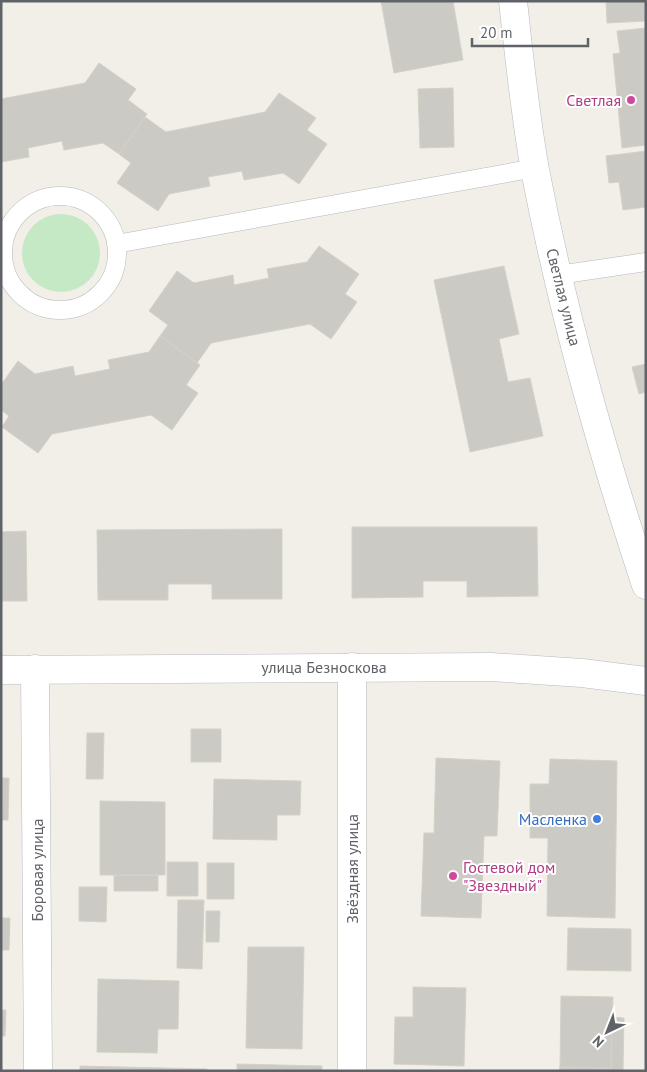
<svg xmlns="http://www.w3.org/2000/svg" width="647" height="1072" viewBox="0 0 647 1072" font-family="'PT Sans',sans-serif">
	<rect width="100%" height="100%" fill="#f1efe8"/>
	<!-- green -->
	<path fill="#c5e8c5" d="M22 253a39 39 0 1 1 78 0a39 39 0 1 1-78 0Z"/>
	<!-- building -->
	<path fill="#cccac5" stroke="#d6d1c6" d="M 381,1 L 453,1 L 463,60 L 394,73 Z
		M 606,1 L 646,1 L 646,21 L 607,23 Z
		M 646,28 L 646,145 L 622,148 L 613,54 L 620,53 L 617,31 Z
		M 99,63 L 136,89 L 128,100 L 147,114 L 119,154 L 103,143 L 64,150 L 62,141 L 28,148 L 29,157 L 1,162 L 1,99 L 85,83 Z
		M 453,88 L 454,147 L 420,148 L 418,89 Z
		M 279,93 L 316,118 L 307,130 L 327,144 L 299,184 L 283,173 L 244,180 L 242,171 L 208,177 L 210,186 L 169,194 L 158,211 L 117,183 L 131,163 L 119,154 L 145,117 L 166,132 L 265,112 Z
		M 646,151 L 646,207 L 623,210 L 619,182 L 609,183 L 606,156 Z
		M 319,246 L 359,274 L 345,294 L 357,302 L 331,339 L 310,324 L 211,343 L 197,363 L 160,336 L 168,325 L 149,311 L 177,271 L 194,283 L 233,275 L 234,285 L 269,278 L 267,269 L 307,262 Z
		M 504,266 L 519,334 L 499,339 L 508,382 L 530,378 L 543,436 L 470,452 L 434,280 Z
		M 160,336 L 200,365 L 186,385 L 198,393 L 172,430 L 151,415 L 52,434 L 38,453 L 2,427 L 9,416 L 1,410 L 1,385 L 18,361 L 35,374 L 73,366 L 75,376 L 110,369 L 108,360 L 149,352 Z
		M 646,364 L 646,392 L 639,394 L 632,367 Z
		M 352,527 L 537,527 L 538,596 L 467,597 L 467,581 L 423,581 L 423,597 L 352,598 Z
		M 282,529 L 282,599 L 212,599 L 212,584 L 168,584 L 168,600 L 98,600 L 97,530 Z
		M 26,531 L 27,601 L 1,601 L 1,532 Z
		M 191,729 L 221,729 L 221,762 L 191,762 Z
		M 87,733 L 104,733 L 103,779 L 86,779 Z
		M 436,758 L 500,761 L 497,836 L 484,836 L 481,918 L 421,916 L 424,833 L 434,833 Z
		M 550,759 L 617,761 L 615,918 L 547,916 L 548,838 L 530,838 L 530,784 L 549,784 Z
		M 1,778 L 9,778 L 8,820 L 1,820 Z
		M 214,779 L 301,781 L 300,815 L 277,815 L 277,840 L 213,839 Z
		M 100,801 L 165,802 L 165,875 L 100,875 Z
		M 167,862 L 198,862 L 198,896 L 167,896 Z
		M 207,863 L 234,863 L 234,899 L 207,899 Z
		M 114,875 L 158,875 L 158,891 L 114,891 Z
		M 79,887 L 107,887 L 106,922 L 79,921 Z
		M 178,900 L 204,900 L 202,969 L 177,968 Z
		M 206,911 L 220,911 L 219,942 L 206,942 Z
		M 1,918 L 10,918 L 9,950 L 1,950 Z
		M 568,928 L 631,929 L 631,971 L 567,970 Z
		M 248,947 L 304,947 L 302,1049 L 246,1048 Z
		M 98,979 L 179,981 L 178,1029 L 158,1029 L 157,1053 L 97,1052 Z
		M 413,987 L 466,988 L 464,1066 L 394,1064 L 395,1017 L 413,1017 Z
		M 561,996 L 613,997 L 611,1068 L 560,1067 Z
		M 1,1010 L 6,1010 L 5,1036 L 1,1036 Z
		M 612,1017 L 624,1018 L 623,1071 L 559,1071 L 560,1067 L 611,1068 Z
		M 237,1064 L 322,1066 L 322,1071 L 237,1071 Z
		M 80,1066 L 207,1069 L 207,1071 L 80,1071 Z"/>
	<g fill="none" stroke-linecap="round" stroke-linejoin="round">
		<defs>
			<path id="service" d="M3 253a57 57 0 1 1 114 0a57 57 0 1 1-114 0Z
				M 116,244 L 535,168
				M 558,275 L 646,262"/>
			<path id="minor" d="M 513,1 C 519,57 525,114 535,170 C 562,310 601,449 646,585
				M 35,669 L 38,1071
				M 352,1071 L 352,667"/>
			<path id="secondary" d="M 1,670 L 491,667 L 582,673 L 646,681"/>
		</defs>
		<!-- service casing -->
		<use href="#service" stroke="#b5b8bc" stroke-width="19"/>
		<!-- minor casing -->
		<use href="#minor" stroke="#b5b8bc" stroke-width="29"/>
		<!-- secondary casing -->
		<use href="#secondary" stroke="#b6babf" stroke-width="29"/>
		<!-- service -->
		<use href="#service" stroke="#fff" stroke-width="18"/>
		<!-- minor -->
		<use href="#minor" stroke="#fff" stroke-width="28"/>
		<!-- secondary -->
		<use href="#secondary" stroke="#fff" stroke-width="28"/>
	</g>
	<!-- markers -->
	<g fill="#d1479c" stroke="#fff" stroke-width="2">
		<circle cx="631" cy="100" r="5"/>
		<circle cx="453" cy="876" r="5"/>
	</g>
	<circle fill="#3f7fe0" stroke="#fff" stroke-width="2" cx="597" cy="819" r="5"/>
	<g text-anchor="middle" stroke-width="4" stroke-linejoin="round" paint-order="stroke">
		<!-- hotel labels -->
		<g font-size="16" fill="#b23c85" stroke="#fff" text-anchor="end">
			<text x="621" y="106">Светлая</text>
			<text x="463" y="873" text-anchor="start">Гостевой дом<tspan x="463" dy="18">"Звездный"</tspan></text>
		</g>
		<!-- street labels -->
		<g font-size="16" fill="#5f6368" stroke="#fff">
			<text transform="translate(564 297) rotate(76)" y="6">Светлая улица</text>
			<text x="324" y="673">улица Безноскова</text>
			<text transform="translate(352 869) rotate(-90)" y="6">Звёздная улица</text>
			<text transform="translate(37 870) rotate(-90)" y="6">Боровая улица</text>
		</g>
		<!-- shop labels -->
		<g font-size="16" fill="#366cbe" stroke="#fff" text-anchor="end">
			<text x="587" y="825">Масленка</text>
		</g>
	</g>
	<!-- border -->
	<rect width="647" height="1072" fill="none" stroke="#5f6368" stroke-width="5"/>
	<!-- north arrow -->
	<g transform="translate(607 1032) rotate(223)" stroke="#ffffff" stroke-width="4" paint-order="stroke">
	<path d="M0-4L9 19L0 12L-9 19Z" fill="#5f6368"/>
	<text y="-8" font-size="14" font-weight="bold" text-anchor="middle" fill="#5f6368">N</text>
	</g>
	<!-- scale -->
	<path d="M472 38v8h116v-8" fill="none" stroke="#5f6368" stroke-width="2.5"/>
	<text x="480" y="38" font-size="15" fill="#5f6368" stroke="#ffffff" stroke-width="4" paint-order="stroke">20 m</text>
</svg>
